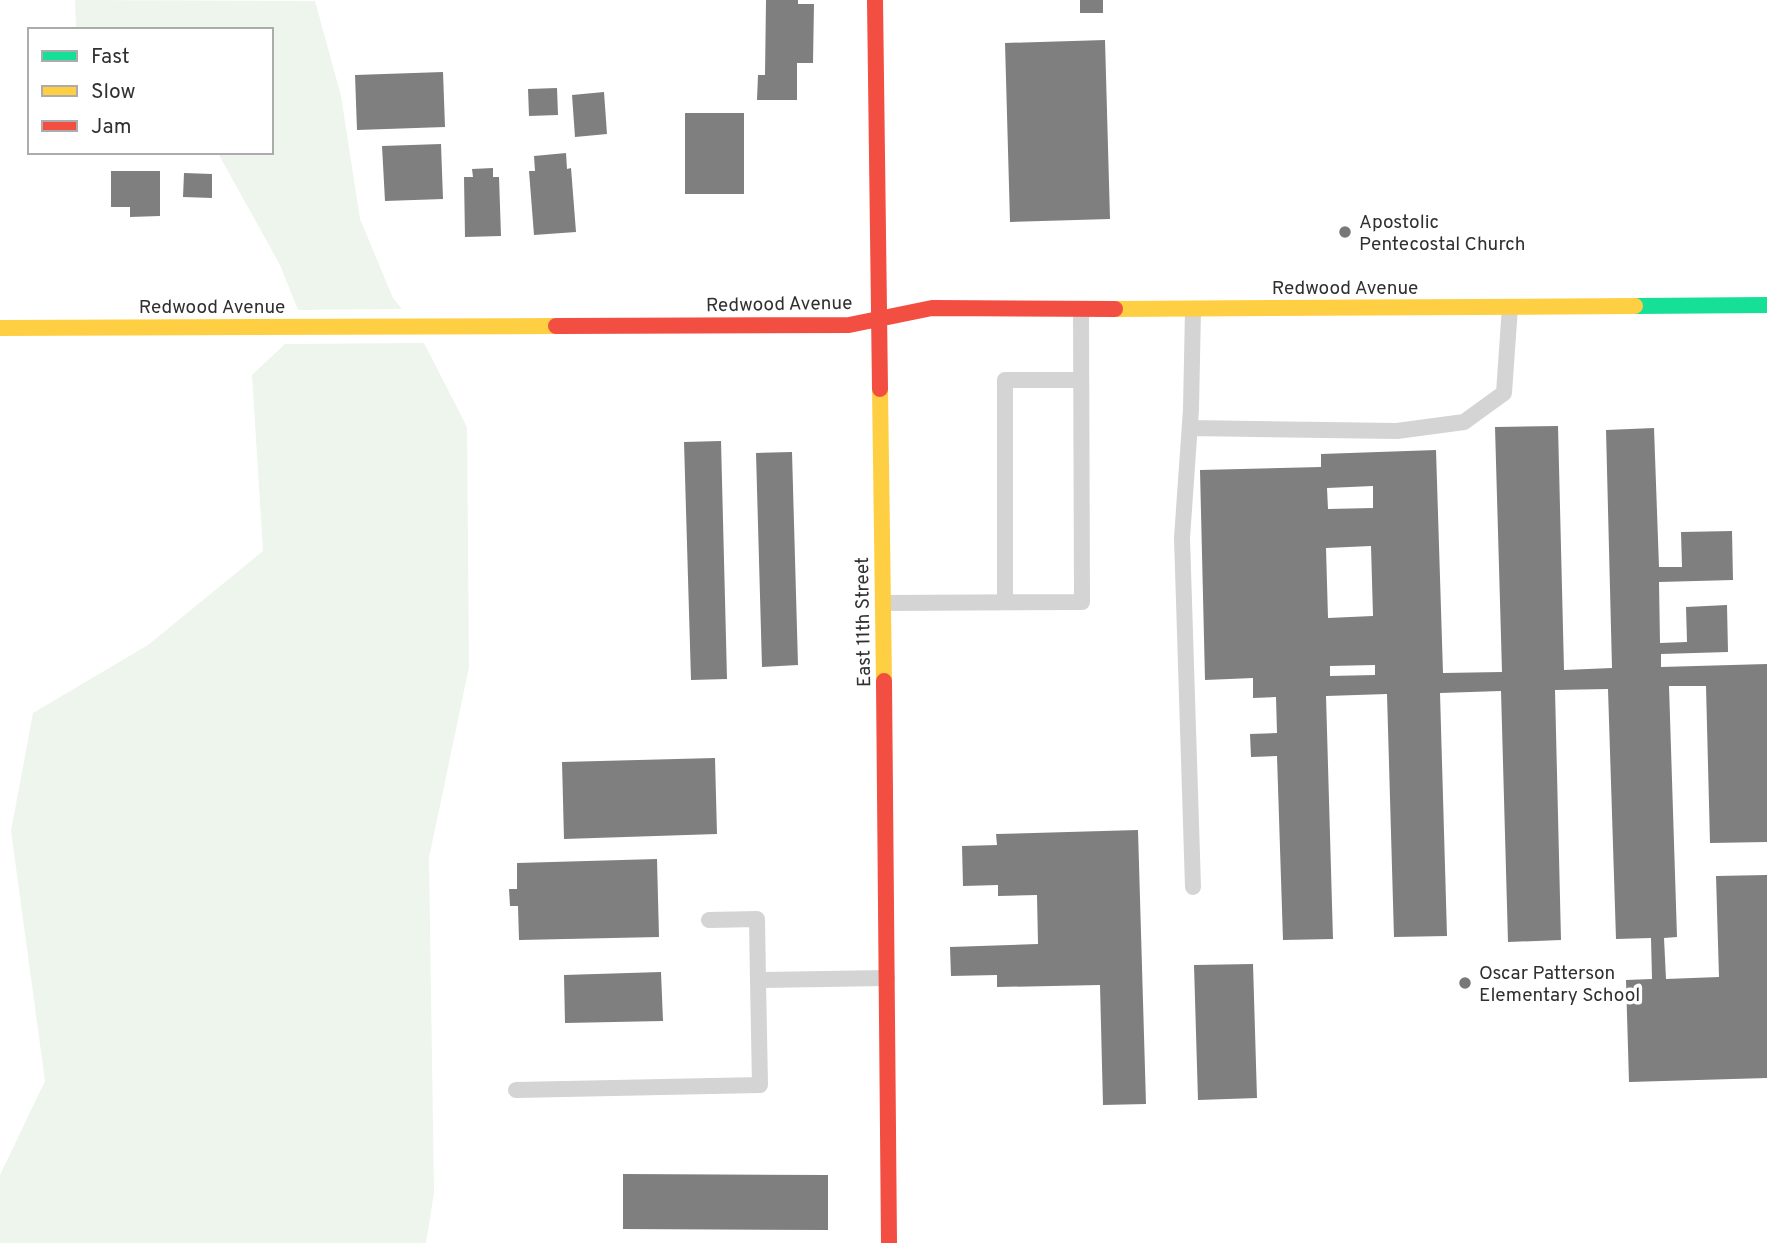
<svg xmlns="http://www.w3.org/2000/svg" width="1767" height="1243" viewBox="0 0 1767 1243" font-family="Overpass,sans-serif">
	<rect width="100%" height="100%" fill="#fff"/>
	<!-- green -->
	<path fill="#edf5ed" d="M 75,0 L 315,1 L 341,96 L 360,219 L 393,298 L 402,309 L 298,310 L 280,265 L 219,155 L 216,152 L 271,152 L 271,30 L 76,30 Z
		M 424,343 L 467,427 L 469,667 L 429,858 L 434,1193 L 426,1243 L 0,1243 L 0,1175 L 45,1081 L 11,831 L 33,713 L 148,645 L 263,551 L 252,375 L 285,344 Z"/>
	<!-- building -->
	<path fill="#7f7f7f" fill-rule="evenodd" d="M 766,0 L 798,0 L 798,4 L 814,4 L 813,63 L 797,63 L 797,100 L 757,100 L 758,75 L 765,75 Z
		M 1080,0 L 1103,0 L 1103,13 L 1080,13 Z
		M 1105,40 L 1110,219 L 1010,222 L 1005,43 Z
		M 443,72 L 445,127 L 357,130 L 355,75 Z
		M 557,88 L 558,115 L 529,116 L 528,89 Z
		M 604,92 L 607,134 L 575,137 L 572,95 Z
		M 685,113 L 744,113 L 744,194 L 685,194 Z
		M 441,144 L 443,199 L 385,201 L 382,146 Z
		M 566,153 L 567,169 L 571,168 L 576,232 L 534,235 L 529,171 L 535,171 L 534,156 Z
		M 493,168 L 493,177 L 499,177 L 501,236 L 465,237 L 464,177 L 473,177 L 472,169 Z
		M 111,171 L 160,171 L 160,216 L 130,217 L 130,207 L 111,207 Z
		M 184,173 L 212,174 L 212,198 L 183,197 Z
		M 1558,426 L 1564,670 L 1612,668 L 1606,430 L 1654,428 L 1659,567 L 1682,567 L 1681,532 L 1732,531 L 1733,580 L 1659,582 L 1660,643 L 1687,642 L 1686,607 L 1727,605 L 1728,652 L 1661,654 L 1661,667 L 1767,664 L 1767,842 L 1710,843 L 1706,686 L 1669,686 L 1677,937 L 1664,938 L 1666,979 L 1719,977 L 1716,876 L 1767,875 L 1767,1078 L 1629,1082 L 1626,980 L 1652,979 L 1651,938 L 1616,939 L 1608,689 L 1555,690 L 1561,940 L 1508,942 L 1501,691 L 1440,693 L 1447,936 L 1394,937 L 1387,694 L 1326,696 L 1333,939 L 1283,940 L 1277,756 L 1251,757 L 1250,734 L 1277,733 L 1276,697 L 1253,698 L 1253,678 L 1205,680 L 1200,470 L 1321,467 L 1321,454 L 1436,450 L 1443,673 L 1502,672 L 1495,427 ZM 1373,486 L 1373,508 L 1328,509 L 1327,488 ZM 1371,546 L 1373,616 L 1328,618 L 1326,548 ZM 1375,665 L 1375,675 L 1330,676 L 1330,666 Z
		M 721,441 L 727,679 L 691,680 L 684,442 Z
		M 792,452 L 798,665 L 762,667 L 756,453 Z
		M 715,758 L 717,834 L 564,839 L 562,762 Z
		M 1138,830 L 1146,1104 L 1103,1105 L 1100,985 L 997,987 L 997,975 L 951,976 L 950,947 L 1038,944 L 1037,895 L 998,896 L 998,885 L 963,886 L 962,846 L 997,845 L 996,834 Z
		M 657,859 L 659,937 L 519,940 L 518,906 L 510,906 L 509,889 L 517,889 L 517,863 Z
		M 1253,964 L 1257,1098 L 1198,1100 L 1194,965 Z
		M 661,972 L 663,1021 L 565,1023 L 564,975 Z
		M 623,1174 L 828,1175 L 828,1230 L 623,1229 Z"/>
	<g fill="none" stroke-linecap="round" stroke-linejoin="round">
		<!-- lane -->
		<path stroke="#d4d4d4" stroke-width="16" d="M 1190,428 L 1397,431 L 1464,422 L 1504,393 L 1510,307
			M 1005,602 L 1005,380 L 1081,380
			M 883,603 L 1082,602 L 1081,309
			M 1193,887 L 1182,538 L 1191,409 L 1193,309
			M 709,920 L 757,919 L 758,980
			M 516,1090 L 760,1085 L 758,980 L 887,978"/>
		<!-- fast -->
		<path stroke="#16e098" stroke-width="16" d="M 1635,306 L 1767,305"/>
		<!-- slow -->
		<path stroke="#ffcf43" stroke-width="16" d="M 1115,309 L 1635,306
			M 0,328 L 556,326
			M 880,389 L 884,681"/>
		<!-- jam -->
		<path stroke="#f24e42" stroke-width="16" d="M 875,0 L 880,389
			M 556,326 L 849,325 L 932,308 L 1115,309
			M 884,681 L 889,1243"/>
	</g>
	<!-- markers -->
	<g fill="#787878" stroke="#fff" stroke-width="2.5">
		<circle cx="1345" cy="232" r="7"/>
		<circle cx="1465" cy="983" r="7"/>
	</g>
	<g text-anchor="middle" stroke-width="7" stroke-linejoin="round" paint-order="stroke">
		<!-- poi labels -->
		<g font-size="19" fill="#303030" stroke="#fff" text-anchor="start">
			<text x="1359" y="228">Apostolic<tspan x="1359" dy="22">Pentecostal Church</tspan></text>
			<text x="1479" y="979">Oscar Patterson<tspan x="1479" dy="22">Elementary School</tspan></text>
		</g>
		<!-- street labels -->
		<g font-size="19" fill="#303030" stroke="#fff">
			<text x="1345" y="294">Redwood Avenue</text>
			<text transform="translate(779 303) rotate(-1)" y="7">Redwood Avenue</text>
			<text x="212" y="313">Redwood Avenue</text>
			<text transform="translate(862 622) rotate(-91)" y="7">East 11th Street</text>
		</g>
	</g>
	<!-- legend -->
	<rect x="28" y="28" width="245" height="126" fill="#ffffff" stroke="#acacac" stroke-width="2"/>
	<rect x="42" y="51" width="35" height="10" fill="#16e098" stroke="#acacac" stroke-width="2"/>
	<text x="91" y="63" font-size="21" fill="#303030">Fast</text>
	<rect x="42" y="86" width="35" height="10" fill="#ffcf43" stroke="#acacac" stroke-width="2"/>
	<text x="91" y="98" font-size="21" fill="#303030">Slow</text>
	<rect x="42" y="121" width="35" height="10" fill="#f24e42" stroke="#acacac" stroke-width="2"/>
	<text x="91" y="133" font-size="21" fill="#303030">Jam</text>
</svg>
